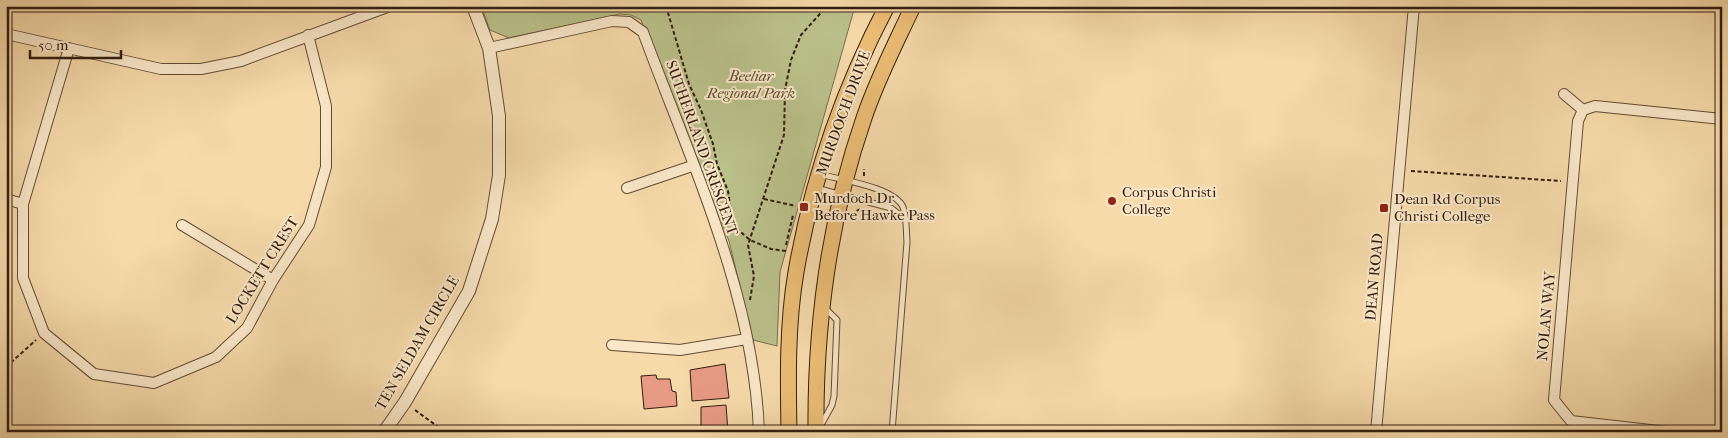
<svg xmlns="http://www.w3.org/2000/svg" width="1728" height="438" viewBox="0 0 1728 438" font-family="'IM FELL French Canon',serif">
	<rect width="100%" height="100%" fill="#f6daaa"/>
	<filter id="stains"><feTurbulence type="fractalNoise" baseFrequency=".004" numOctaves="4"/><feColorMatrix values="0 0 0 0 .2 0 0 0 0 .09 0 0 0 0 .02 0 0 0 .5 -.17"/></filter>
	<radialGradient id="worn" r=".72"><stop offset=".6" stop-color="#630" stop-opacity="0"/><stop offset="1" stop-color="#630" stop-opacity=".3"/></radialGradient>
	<!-- green -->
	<path fill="#bac08a" stroke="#766e4c" d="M 481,6 L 855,6 L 780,272 L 777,346 L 753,340 L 729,241 L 641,20 L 631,15 L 620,14 L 509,38 L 490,30 Z"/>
	<!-- building -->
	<path fill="#e79b85" stroke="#331d0e" d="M 725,364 L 729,398 L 692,401 L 690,370 Z
		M 656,375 L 657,379 L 670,379 L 672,391 L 676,392 L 677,406 L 644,409 L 641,376 Z
		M 726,405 L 728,432 L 701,431 L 701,407 Z"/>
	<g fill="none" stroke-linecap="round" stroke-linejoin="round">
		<defs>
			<path id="service" d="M 820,174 C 840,180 894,187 903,207 C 907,218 906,230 907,242 L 892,432
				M 816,188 L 891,208 L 906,220
				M 821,425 L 832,405 L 834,396 L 837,320 L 824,307"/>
			<path id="minor" d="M 6,34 L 161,69 L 201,69 L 241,61 L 390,6
				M 69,48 L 23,204 L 23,278 L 44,333 L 94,374 L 154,383 L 216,357 L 247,328 L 273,280 L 309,225 L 326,167 L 326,106 L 308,35
				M 489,48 L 612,21 L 629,22 L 643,32 C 690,160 754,294 759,432
				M 1564,94 L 1583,110
				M 627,188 L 692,166
				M 6,199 L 23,204
				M 182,225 L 273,280
				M 612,345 L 680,350 L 747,339
				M 1376,432 L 1414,6
				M 1668,432 L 1571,421 L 1554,400 L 1578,121 L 1583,110 L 1595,106 L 1722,119
				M 1716,432 L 1722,429"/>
			<path id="tertiary" d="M 384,432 L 405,402 L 469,291 L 492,219 L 499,175 L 499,116 L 489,48 L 473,6"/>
			<path id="primary" d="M 789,432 C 788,379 787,324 796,272 C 812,180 844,88 887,6
				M 816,432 C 815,325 829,219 864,118 C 877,79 896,43 913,6"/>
		</defs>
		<!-- service casing -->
		<use href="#service" stroke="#644c35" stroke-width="7"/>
		<!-- minor casing -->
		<use href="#minor" stroke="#644c35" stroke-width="12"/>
		<!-- tertiary casing -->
		<use href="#tertiary" stroke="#644c35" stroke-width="14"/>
		<!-- primary casing -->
		<use href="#primary" stroke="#331d0e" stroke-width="17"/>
		<!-- path -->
		<path stroke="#331d0e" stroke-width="2" stroke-dasharray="4 2.5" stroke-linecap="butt" d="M 666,6 L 689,84 L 701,110 L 713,144 L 717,164 L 728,191 L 732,218 L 736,228 L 750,240 L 771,249 L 786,251
			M 1411,171 L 1561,181
			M 864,176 L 864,169
			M 764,199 L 796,206
			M 851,214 L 860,209
			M 786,245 L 793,215
			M 750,300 L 754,276 L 748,245 L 784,135 L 785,90 L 791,60 L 801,35 L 827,6
			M 6,367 L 36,340
			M 415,410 L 445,432"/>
		<!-- service -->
		<use href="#service" stroke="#f9e7c8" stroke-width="5"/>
		<!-- minor -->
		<use href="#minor" stroke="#f9e7c8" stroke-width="10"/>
		<!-- tertiary -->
		<use href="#tertiary" stroke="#f9e7c8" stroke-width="12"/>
		<!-- primary -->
		<use href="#primary" stroke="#ebbd75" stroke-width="15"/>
	</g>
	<!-- markers -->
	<g fill="#8f2418" stroke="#f9e7c8" stroke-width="2">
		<circle cx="1112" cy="201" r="5"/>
		<rect x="799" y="202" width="10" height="10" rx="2.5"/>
		<rect x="1379" y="203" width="10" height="10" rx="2.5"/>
	</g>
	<g text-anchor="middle" stroke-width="4" stroke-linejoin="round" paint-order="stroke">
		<!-- park labels -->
		<g font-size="15" font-style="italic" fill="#5c4e33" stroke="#f9e7c8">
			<text x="751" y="81">Beeliar<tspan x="751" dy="17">Regional Park</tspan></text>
		</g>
		<!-- street labels -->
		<g font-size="15" fill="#331d0e" stroke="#f9e7c8">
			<text transform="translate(843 113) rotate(-70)" y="5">MURDOCH DRIVE</text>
			<text transform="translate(702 148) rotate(70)" y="5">SUTHERLAND CRESCENT</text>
			<text transform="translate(262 270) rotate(-58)" y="5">LOCKETT CREST</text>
			<text transform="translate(1374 277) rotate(-85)" y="5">DEAN ROAD</text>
			<text transform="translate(1546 316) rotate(-85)" y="5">NOLAN WAY</text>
			<text transform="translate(417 343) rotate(-60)" y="5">TEN SELDAM CIRCLE</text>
		</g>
		<!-- poi labels -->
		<g font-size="15" fill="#331d0e" stroke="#f9e7c8" text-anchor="start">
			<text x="1122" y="197">Corpus Christi<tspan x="1122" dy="17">College</tspan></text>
			<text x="814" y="203">Murdoch Dr<tspan x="814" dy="17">Before Hawke Pass</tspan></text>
			<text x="1394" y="204">Dean Rd Corpus<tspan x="1394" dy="17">Christi College</tspan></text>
		</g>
	</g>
	<!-- margin -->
	<rect width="1728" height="438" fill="none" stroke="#f6daaa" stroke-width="25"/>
	<rect x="8" y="8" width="1713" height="423" fill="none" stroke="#331d0e" stroke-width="2.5"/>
	<rect x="12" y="12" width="1703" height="413" fill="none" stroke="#331d0e"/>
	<!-- scale -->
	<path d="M30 50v8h91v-8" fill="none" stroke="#331d0e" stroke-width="2.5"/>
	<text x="38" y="50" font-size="15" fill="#331d0e" stroke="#f9e7c8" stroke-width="4" paint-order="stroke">50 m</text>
	<rect width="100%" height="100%" filter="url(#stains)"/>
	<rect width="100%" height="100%" fill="url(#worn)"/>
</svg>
